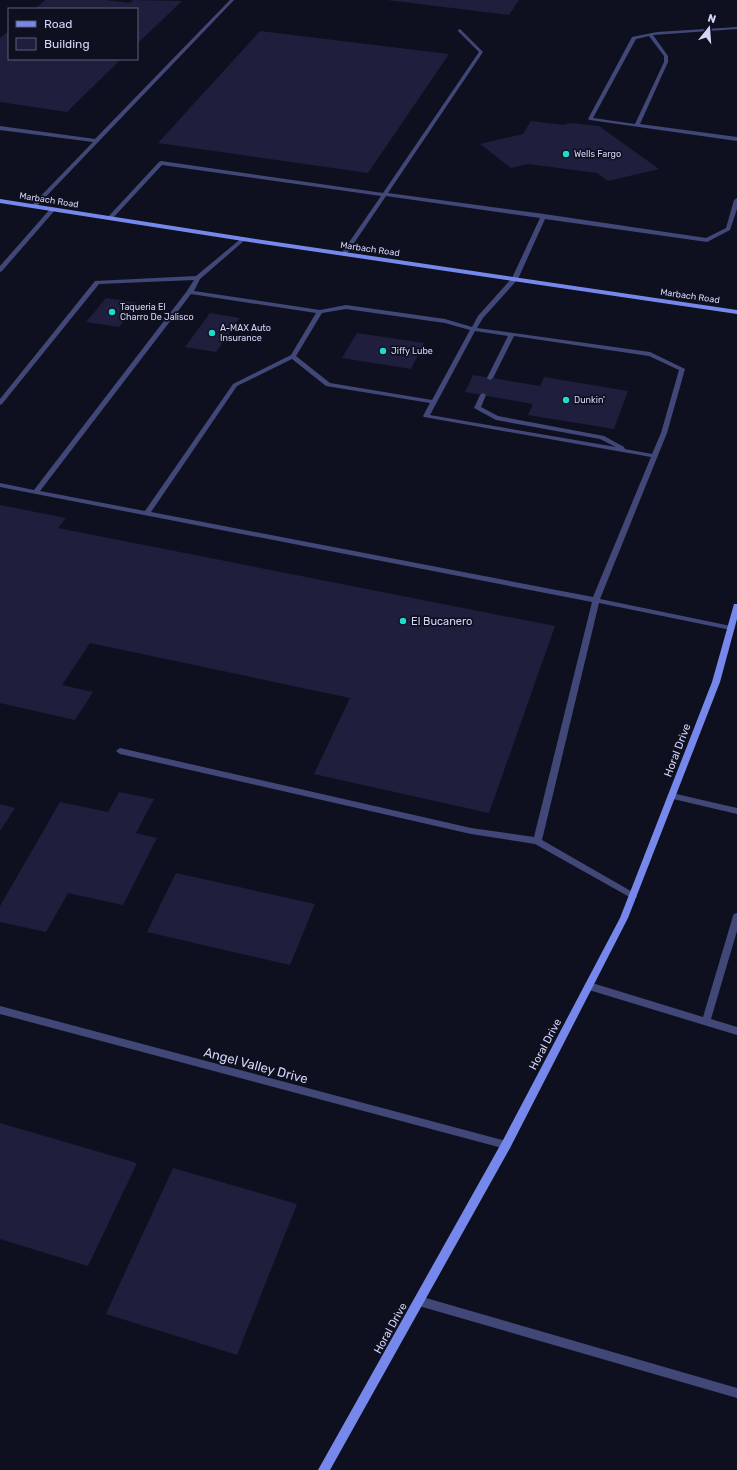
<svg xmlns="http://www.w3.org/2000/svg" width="737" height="1470" viewBox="0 0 737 1470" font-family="Rubik,sans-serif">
	<rect width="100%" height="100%" fill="#0f101f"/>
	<!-- building -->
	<path fill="#1f1e3d" d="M 45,0 L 106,0 L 130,3 L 133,0 L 182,1 L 137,44 L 137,9 L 35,9 Z
		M 387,0 L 519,0 L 509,15 Z
		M 9,31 L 9,59 L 121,59 L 67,112 L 0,102 L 0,38 Z
		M 260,31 L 449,54 L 368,173 L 158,143 Z
		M 531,121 L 563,125 L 570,123 L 599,126 L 659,169 L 608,181 L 597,173 L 528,164 L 511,168 L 480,144 L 523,134 Z
		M 106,298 L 138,303 L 119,327 L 86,322 Z
		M 210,313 L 240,318 L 216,352 L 185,347 Z
		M 357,333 L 424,343 L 411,369 L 342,358 Z
		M 473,375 L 540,386 L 544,377 L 628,391 L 614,429 L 528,415 L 533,404 L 465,392 Z
		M 0,505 L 66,518 L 58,528 L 555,626 L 489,813 L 314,774 L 350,698 L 90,643 L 62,685 L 93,692 L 75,720 L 0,703 Z
		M 119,792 L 154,799 L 136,833 L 157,838 L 123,905 L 68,893 L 46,932 L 0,922 L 0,906 L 60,802 L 108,812 Z
		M 0,804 L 15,808 L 0,831 Z
		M 176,873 L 315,904 L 290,965 L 147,932 Z
		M 0,1123 L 137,1163 L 88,1266 L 0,1239 Z
		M 173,1168 L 297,1204 L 237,1355 L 106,1314 Z"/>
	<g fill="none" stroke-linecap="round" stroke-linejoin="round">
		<!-- lane -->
		<path fill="#414878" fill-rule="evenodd" d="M 230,0 L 234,0 L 36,207 L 32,207 L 32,205 L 93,142 L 0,130 L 0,126 L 95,139 Z
			M 737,27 L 737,29 L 653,35 L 668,56 L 668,62 L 640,124 L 737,137 L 737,141 L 590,120 L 588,119 L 632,37 L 657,32 ZM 649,36 L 664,56 L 664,62 L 635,124 L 593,118 L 636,39 Z
			M 460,29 L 483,52 L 388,193 L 544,214 L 706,238 L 726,228 L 734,200 L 737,198 L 737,209 L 730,230 L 707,242 L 545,219 L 518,279 L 483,318 L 477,328 L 650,352 L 685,369 L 667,433 L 600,599 L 731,626 L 735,628 L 731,630 L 599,603 L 542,840 L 636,894 L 637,896 L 636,898 L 633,899 L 535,844 L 471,834 L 120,754 L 116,751 L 120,748 L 471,828 L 534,837 L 592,602 L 0,487 L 0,483 L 34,490 L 187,291 L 194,280 L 99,284 L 2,404 L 0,405 L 0,399 L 95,281 L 196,276 L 243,237 L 245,238 L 245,240 L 200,279 L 194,291 L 320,310 L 346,305 L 445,319 L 472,327 L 478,316 L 512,278 L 540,218 L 386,196 L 346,255 L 344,256 L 341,254 L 381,196 L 162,165 L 112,219 L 107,218 L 159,162 L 161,161 L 383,193 L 479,52 L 458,31 L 458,30 ZM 191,294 L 316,313 L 291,355 L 233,384 L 145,511 L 40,491 ZM 346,309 L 445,323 L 470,330 L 432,400 L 330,383 L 296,356 L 322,313 ZM 475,331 L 508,336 L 487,378 L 490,380 L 493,378 L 514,336 L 649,356 L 679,370 L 661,433 L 652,454 L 625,449 L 624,447 L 604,436 L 498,416 L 481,407 L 486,395 L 483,393 L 480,395 L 474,408 L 496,420 L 600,439 L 616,447 L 430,415 ZM 292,359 L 326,386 L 430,403 L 423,416 L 424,417 L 651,457 L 593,597 L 151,512 L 237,386 Z
			M 51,208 L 56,209 L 2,271 L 0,272 L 0,266 Z
			M 672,793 L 737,808 L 737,814 L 669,798 L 668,796 L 669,794 Z
			M 737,913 L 737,931 L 711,1019 L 737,1027 L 737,1035 L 589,990 L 586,989 L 584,986 L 586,983 L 589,982 L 703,1017 L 733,916 L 734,914 Z
			M 419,1296 L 737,1388 L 737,1398 L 419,1306 L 415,1305 L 414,1301 L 415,1297 Z"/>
		<!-- street -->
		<path fill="#414878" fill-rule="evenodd" d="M 0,1006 L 506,1141 L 510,1142 L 511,1145 L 510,1148 L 506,1149 L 0,1014 Z"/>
		<!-- secondary -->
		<path fill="#7788ed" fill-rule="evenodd" d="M 0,199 L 243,237 L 737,310 L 737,314 L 243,241 L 0,203 Z
			M 734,604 L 737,604 L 737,619 L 720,682 L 628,918 L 510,1148 L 330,1470 L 318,1470 L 502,1142 L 620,918 L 712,682 Z"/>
	</g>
	<!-- markers -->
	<g fill="#1ddbcd" stroke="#0f101f" stroke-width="1.5">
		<circle cx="566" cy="154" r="4"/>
		<circle cx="112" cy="312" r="4"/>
		<circle cx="212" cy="333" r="4"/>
		<circle cx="383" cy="351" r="4"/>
		<circle cx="566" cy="400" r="4"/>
		<circle cx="403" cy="621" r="4"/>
	</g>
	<g text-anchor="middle" stroke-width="3.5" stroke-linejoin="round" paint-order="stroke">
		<!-- far-poi labels -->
		<g font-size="9" fill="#d3d5f9" stroke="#0f101f" text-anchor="start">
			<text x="574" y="157">Wells Fargo</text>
			<text x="120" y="310">Taqueria El<tspan x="120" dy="10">Charro De Jalisco</tspan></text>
			<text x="220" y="331">A-MAX Auto<tspan x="220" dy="10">Insurance</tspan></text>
			<text x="391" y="354">Jiffy Lube</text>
			<text x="574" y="403">Dunkin'</text>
		</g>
		<!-- far-street labels -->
		<g font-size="9" fill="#d3d5f9" stroke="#0f101f">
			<text transform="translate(49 200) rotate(9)" y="3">Marbach Road</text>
			<text transform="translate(370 249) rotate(8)" y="3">Marbach Road</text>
			<text transform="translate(690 296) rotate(8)" y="3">Marbach Road</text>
		</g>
		<!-- poi labels -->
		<g font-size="11" fill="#d3d5f9" stroke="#0f101f" text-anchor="start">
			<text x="411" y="625">El Bucanero</text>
		</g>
		<!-- street labels -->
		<g font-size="11" fill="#d3d5f9" stroke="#0f101f">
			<text transform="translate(677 750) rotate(-69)" y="4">Horal Drive</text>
			<text transform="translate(545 1044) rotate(-62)" y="4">Horal Drive</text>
			<text transform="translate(390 1328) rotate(-61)" y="4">Horal Drive</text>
		</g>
		<!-- near-street labels -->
		<g font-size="13" fill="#d3d5f9" stroke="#0f101f">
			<text transform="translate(256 1065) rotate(15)" y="5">Angel Valley Drive</text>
		</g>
	</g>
	<!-- legend -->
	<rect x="8" y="8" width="130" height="52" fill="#0f101f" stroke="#5d5f76"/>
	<rect x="16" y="21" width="20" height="6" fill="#7788ed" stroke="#5d5f76"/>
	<text x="44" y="28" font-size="12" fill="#d3d5f9">Road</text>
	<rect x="16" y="38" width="20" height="12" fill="#1f1e3d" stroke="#5d5f76"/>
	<text x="44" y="48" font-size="12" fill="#d3d5f9">Building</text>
	<!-- north arrow -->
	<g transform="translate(709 28) rotate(17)" stroke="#0f101f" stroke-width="3" paint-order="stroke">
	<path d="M0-3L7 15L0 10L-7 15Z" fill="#d3d5f9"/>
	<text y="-6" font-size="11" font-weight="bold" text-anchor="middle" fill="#d3d5f9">N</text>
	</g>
</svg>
